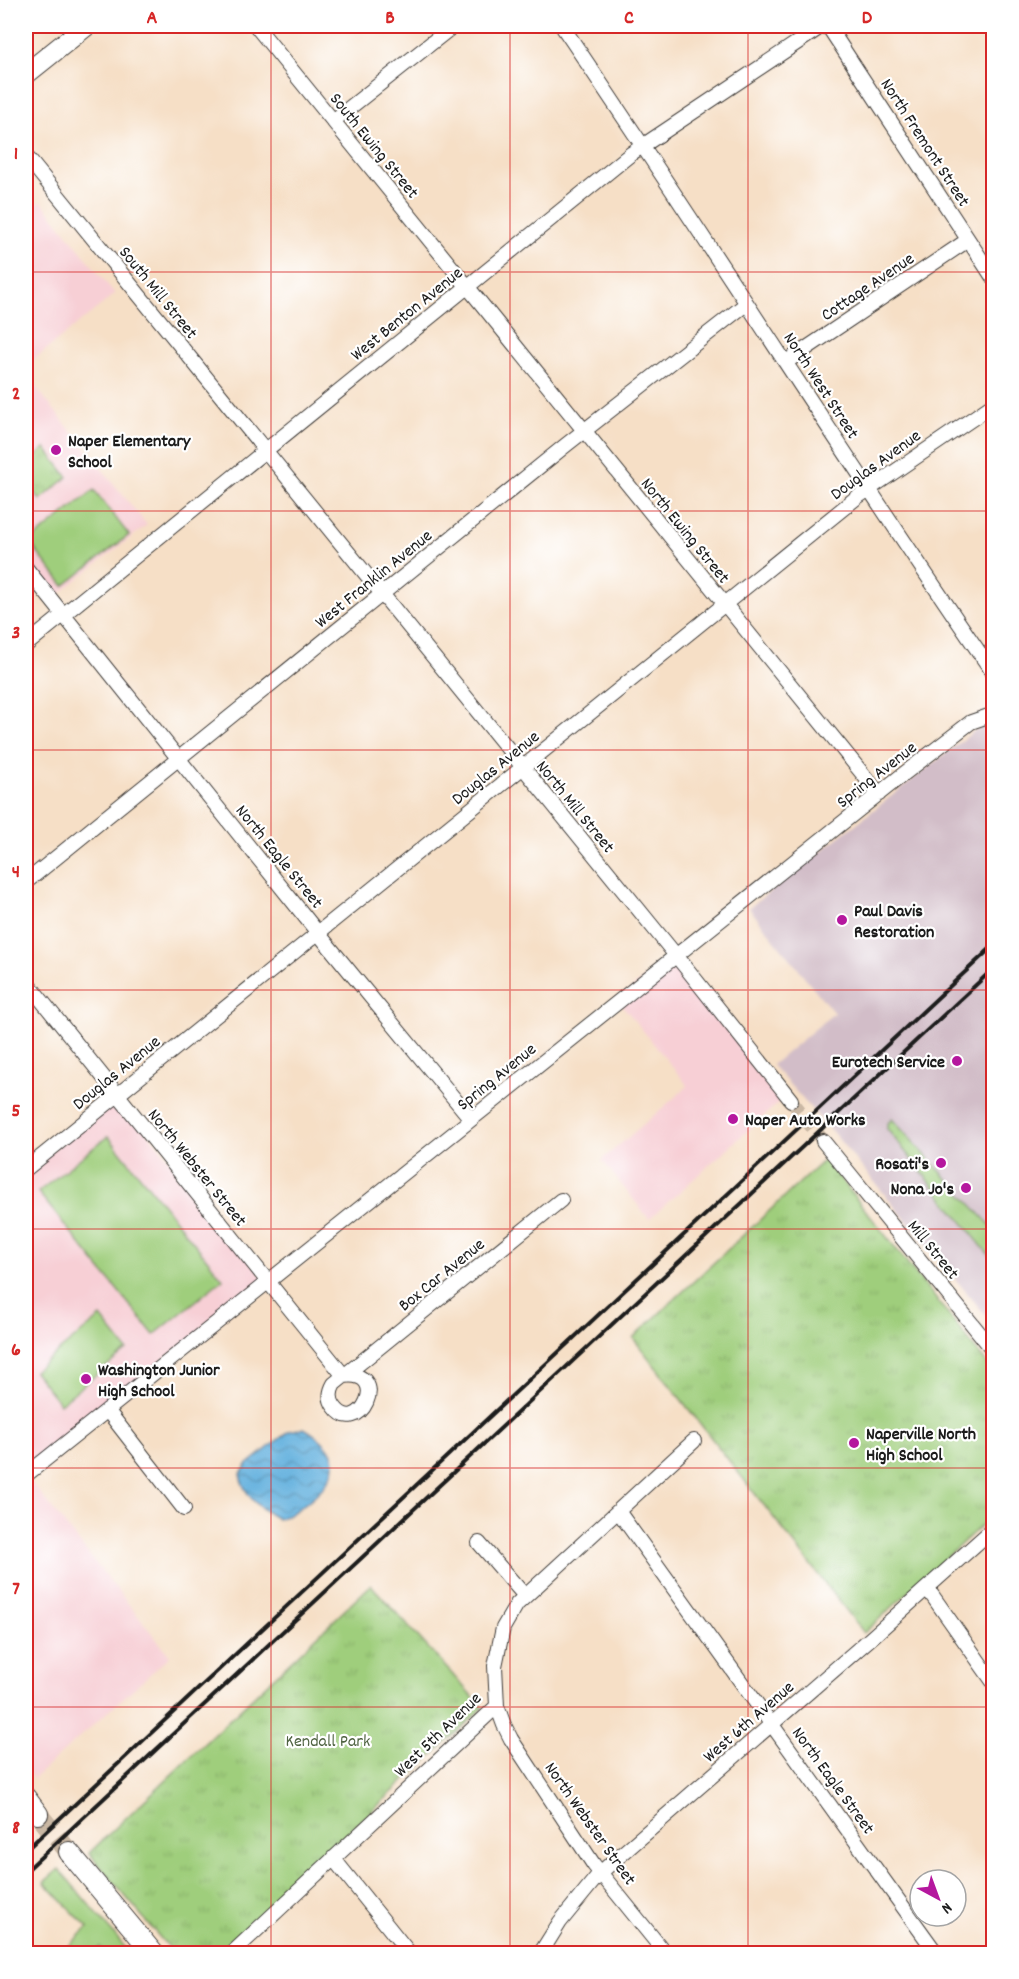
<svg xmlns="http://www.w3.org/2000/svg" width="1019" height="1979" viewBox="0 0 1019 1979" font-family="Dekko,sans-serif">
	<defs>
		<pattern id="park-tufts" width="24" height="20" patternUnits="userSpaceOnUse" patternTransform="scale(1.5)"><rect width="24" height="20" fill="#9fce7b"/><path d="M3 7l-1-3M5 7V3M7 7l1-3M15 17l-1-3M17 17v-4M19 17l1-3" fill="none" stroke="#88b06a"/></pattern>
		<pattern id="water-waves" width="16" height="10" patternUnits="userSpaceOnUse" patternTransform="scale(1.5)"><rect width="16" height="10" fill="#64b1de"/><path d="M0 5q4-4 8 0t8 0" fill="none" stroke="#528fb3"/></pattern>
	</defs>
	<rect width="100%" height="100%" fill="#fff"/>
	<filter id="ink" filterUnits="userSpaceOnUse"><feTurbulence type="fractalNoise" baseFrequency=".0167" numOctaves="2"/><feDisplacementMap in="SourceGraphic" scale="12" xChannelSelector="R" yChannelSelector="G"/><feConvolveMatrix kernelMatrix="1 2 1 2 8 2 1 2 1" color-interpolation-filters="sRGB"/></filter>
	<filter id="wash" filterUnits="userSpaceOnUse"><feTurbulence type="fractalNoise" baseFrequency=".008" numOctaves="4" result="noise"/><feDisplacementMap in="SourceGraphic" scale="24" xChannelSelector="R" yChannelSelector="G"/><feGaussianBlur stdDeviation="1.35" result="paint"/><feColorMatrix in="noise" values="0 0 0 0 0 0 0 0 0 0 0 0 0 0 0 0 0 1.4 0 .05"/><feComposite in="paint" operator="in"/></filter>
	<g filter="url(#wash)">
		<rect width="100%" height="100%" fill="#f6dfc6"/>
		<!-- built -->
		<path fill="#f7cfd5" d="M 41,201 L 115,294 L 26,366 L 26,214 Z
			M 26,375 L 147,525 L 56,596 L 26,558 Z
			M 670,957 L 784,1098 L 649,1219 L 602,1160 L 688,1086 L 618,1000 Z
			M 119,1097 L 268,1283 L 26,1476 L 170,1656 L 33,1779 L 26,1769 L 26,1171 Z"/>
		<!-- industrial -->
		<path fill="#d2bdc8" d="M 993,720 L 993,1324 L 835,1135 L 772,1065 L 834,1013 L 749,908 L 982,725 Z"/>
		<!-- green -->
		<path fill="#9fce7b" stroke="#5e754c" stroke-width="1.5" d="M 94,490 L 129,535 L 64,586 L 29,542 Z
			M 892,1119 L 993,1228 L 993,1260 L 887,1129 L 887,1124 Z
			M 108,1136 L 223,1279 L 154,1335 L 38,1192 Z
			M 101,1317 L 127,1350 L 60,1404 L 34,1371 Z
			M 59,1869 L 130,1953 L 117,1952 L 106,1953 L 100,1947 L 92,1953 L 61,1953 L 88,1928 L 44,1882 Z"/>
		<!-- park -->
		<path fill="url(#park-tufts)" stroke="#5e754c" stroke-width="1.5" d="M 45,448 L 68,477 L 40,500 L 26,481 L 26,465 Z
			M 825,1159 L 993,1371 L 993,1515 L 864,1633 L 633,1338 Z
			M 371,1585 L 483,1708 L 219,1953 L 173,1953 L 89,1853 Z"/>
		<!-- water -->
		<path fill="url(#water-waves)" stroke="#40667d" stroke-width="1.5" d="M 304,1428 C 338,1448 346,1469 313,1497 C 301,1507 293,1514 278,1519 C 260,1509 244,1495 240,1475 L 247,1465 L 289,1431 Z"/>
	</g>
	<g filter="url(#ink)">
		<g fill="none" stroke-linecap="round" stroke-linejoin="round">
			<!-- street-tunnel -->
			<path stroke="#cab8a4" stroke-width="14" stroke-dasharray="14 7" stroke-linecap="butt" d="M 791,1100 L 823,1141"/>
			<!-- secondary-tunnel -->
			<path stroke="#cab8a4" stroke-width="20" stroke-dasharray="20 10" stroke-linecap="butt" d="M 38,1814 L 69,1852"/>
			<defs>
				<path id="street" d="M 256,26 L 879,794
					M 562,26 C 708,240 846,460 994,674
					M 828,26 L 994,279
					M 333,121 L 453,26
					M 26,156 L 687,969 L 791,1100
					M 786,362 L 968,240
					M 26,568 L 318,933 L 471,1119
					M 26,645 L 632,153 L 822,26
					M 26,882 L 566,445 L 746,304
					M 26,981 L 344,1376
					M 823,1141 L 994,1351
					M 26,1169 L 856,498 L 994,404
					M 344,1376 C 393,1370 358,1441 334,1406 C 329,1399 330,1391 334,1384 L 561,1200
					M 107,1410 L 184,1509
					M 26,1475 L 901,776 L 971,722 L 994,714
					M 618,1511 L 937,1954
					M 479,1543 L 525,1596
					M 927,1588 L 994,1683
					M 333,1858 L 410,1954
					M 231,1954 L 497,1706
					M 540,1954 L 560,1922 L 600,1873 L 871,1638 L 994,1528
					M 666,1954 L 594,1865 L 511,1739 L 504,1725 L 497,1706 L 495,1666 L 503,1628 L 517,1604 L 694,1441"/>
				<path id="secondary" d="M 26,74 L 86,26
					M 26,1798 L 38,1814
					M 69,1852 L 154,1954"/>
			</defs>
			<!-- street casing -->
			<use href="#street" stroke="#3d3936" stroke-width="16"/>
			<!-- secondary casing -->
			<use href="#secondary" stroke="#3d3936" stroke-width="22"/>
			<!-- street -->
			<use href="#street" stroke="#fff" stroke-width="14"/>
			<!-- secondary -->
			<use href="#secondary" stroke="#fff" stroke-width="20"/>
			<!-- rail -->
			<path stroke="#1c1c1c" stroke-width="4" d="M 26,1850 L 994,945
				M 26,1871 L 994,968"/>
		</g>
	</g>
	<!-- grid -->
	<path fill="none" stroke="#d62828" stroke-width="1.5" stroke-opacity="0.55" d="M 271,26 L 271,1954M 510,26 L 510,1954M 748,26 L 748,1954M 26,272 L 994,272M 26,511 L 994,511M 26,750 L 994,750M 26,990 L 994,990M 26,1229 L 994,1229M 26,1468 L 994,1468M 26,1707 L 994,1707"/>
	<!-- markers -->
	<g fill="#b5179e" stroke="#fff" stroke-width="2">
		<circle cx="56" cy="450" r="6"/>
		<circle cx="842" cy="920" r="6"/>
		<circle cx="957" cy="1061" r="6"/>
		<circle cx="733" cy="1119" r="6"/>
		<circle cx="941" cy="1163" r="6"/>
		<circle cx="966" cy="1188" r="6"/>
		<circle cx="86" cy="1379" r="6"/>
		<circle cx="854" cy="1443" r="6"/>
	</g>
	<g text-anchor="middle" stroke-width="4.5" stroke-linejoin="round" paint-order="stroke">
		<!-- street labels -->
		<g font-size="18" fill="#1c1c1c" stroke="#fff">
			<text transform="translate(926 142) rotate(57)" y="6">North Fremont Street</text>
			<text transform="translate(375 145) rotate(51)" y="6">South Ewing Street</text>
			<text transform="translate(867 286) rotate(-34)" y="6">Cottage Avenue</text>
			<text transform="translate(159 292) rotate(51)" y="6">South Mill Street</text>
			<text transform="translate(406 313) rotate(-39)" y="6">West Benton Avenue</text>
			<text transform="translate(822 385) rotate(57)" y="6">North West Street</text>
			<text transform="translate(875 464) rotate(-36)" y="6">Douglas Avenue</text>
			<text transform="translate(686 530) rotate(51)" y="6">North Ewing Street</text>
			<text transform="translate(373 578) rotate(-39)" y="6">West Franklin Avenue</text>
			<text transform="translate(495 767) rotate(-39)" y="6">Douglas Avenue</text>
			<text transform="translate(876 774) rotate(-38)" y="6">Spring Avenue</text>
			<text transform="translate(576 806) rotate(51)" y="6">North Mill Street</text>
			<text transform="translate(280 856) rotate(51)" y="6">North Eagle Street</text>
			<text transform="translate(116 1072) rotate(-39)" y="6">Douglas Avenue</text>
			<text transform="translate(496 1076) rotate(-39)" y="6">Spring Avenue</text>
			<text transform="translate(198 1167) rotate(51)" y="6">North Webster Street</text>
			<text transform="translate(934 1249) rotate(51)" y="6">Mill Street</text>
			<text transform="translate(441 1274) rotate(-39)" y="6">Box Car Avenue</text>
			<text transform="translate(748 1721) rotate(-41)" y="6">West 6th Avenue</text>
			<text transform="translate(437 1734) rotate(-44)" y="6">West 5th Avenue</text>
			<text transform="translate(834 1780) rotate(54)" y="6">North Eagle Street</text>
			<text transform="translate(591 1823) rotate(55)" y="6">North Webster Street</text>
		</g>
		<!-- poi labels -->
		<g font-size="18" font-weight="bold" fill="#1c1c1c" stroke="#fff" text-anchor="start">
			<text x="68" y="446">Naper Elementary<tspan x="68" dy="21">School</tspan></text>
			<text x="854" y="916">Paul Davis<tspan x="854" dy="21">Restoration</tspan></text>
			<text x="945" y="1067" text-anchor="end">Eurotech Service</text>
			<text x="745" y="1125">Naper Auto Works</text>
			<text x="929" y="1169" text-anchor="end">Rosati's</text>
			<text x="954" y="1194" text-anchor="end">Nona Jo's</text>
			<text x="98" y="1375">Washington Junior<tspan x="98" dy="21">High School</tspan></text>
			<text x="866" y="1439">Naperville North<tspan x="866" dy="21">High School</tspan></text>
		</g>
		<!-- park labels -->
		<g font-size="18" fill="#506342" stroke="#fff">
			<text x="328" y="1746">Kendall Park</text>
		</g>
	</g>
	<!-- margin -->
	<rect width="1019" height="1979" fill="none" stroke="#fff" stroke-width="66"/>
	<!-- north arrow -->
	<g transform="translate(938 1898) rotate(139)"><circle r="28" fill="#ffffff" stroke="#a4a4a4" stroke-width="1.5"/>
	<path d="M0-4.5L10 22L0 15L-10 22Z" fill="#b5179e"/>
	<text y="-9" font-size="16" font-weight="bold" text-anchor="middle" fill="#1c1c1c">N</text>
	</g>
	<rect x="33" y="33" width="953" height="1913" fill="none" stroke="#d62828" stroke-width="2"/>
	<g font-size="20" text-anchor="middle" font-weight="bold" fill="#d62828">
		<text x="152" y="23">A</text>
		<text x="390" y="23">B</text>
		<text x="629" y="23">C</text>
		<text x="867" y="23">D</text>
		<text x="16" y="159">1</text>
		<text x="16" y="399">2</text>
		<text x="16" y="638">3</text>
		<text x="16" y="877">4</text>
		<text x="16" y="1116">5</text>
		<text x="16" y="1355">6</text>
		<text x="16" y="1594">7</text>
		<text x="16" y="1833">8</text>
	</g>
</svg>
